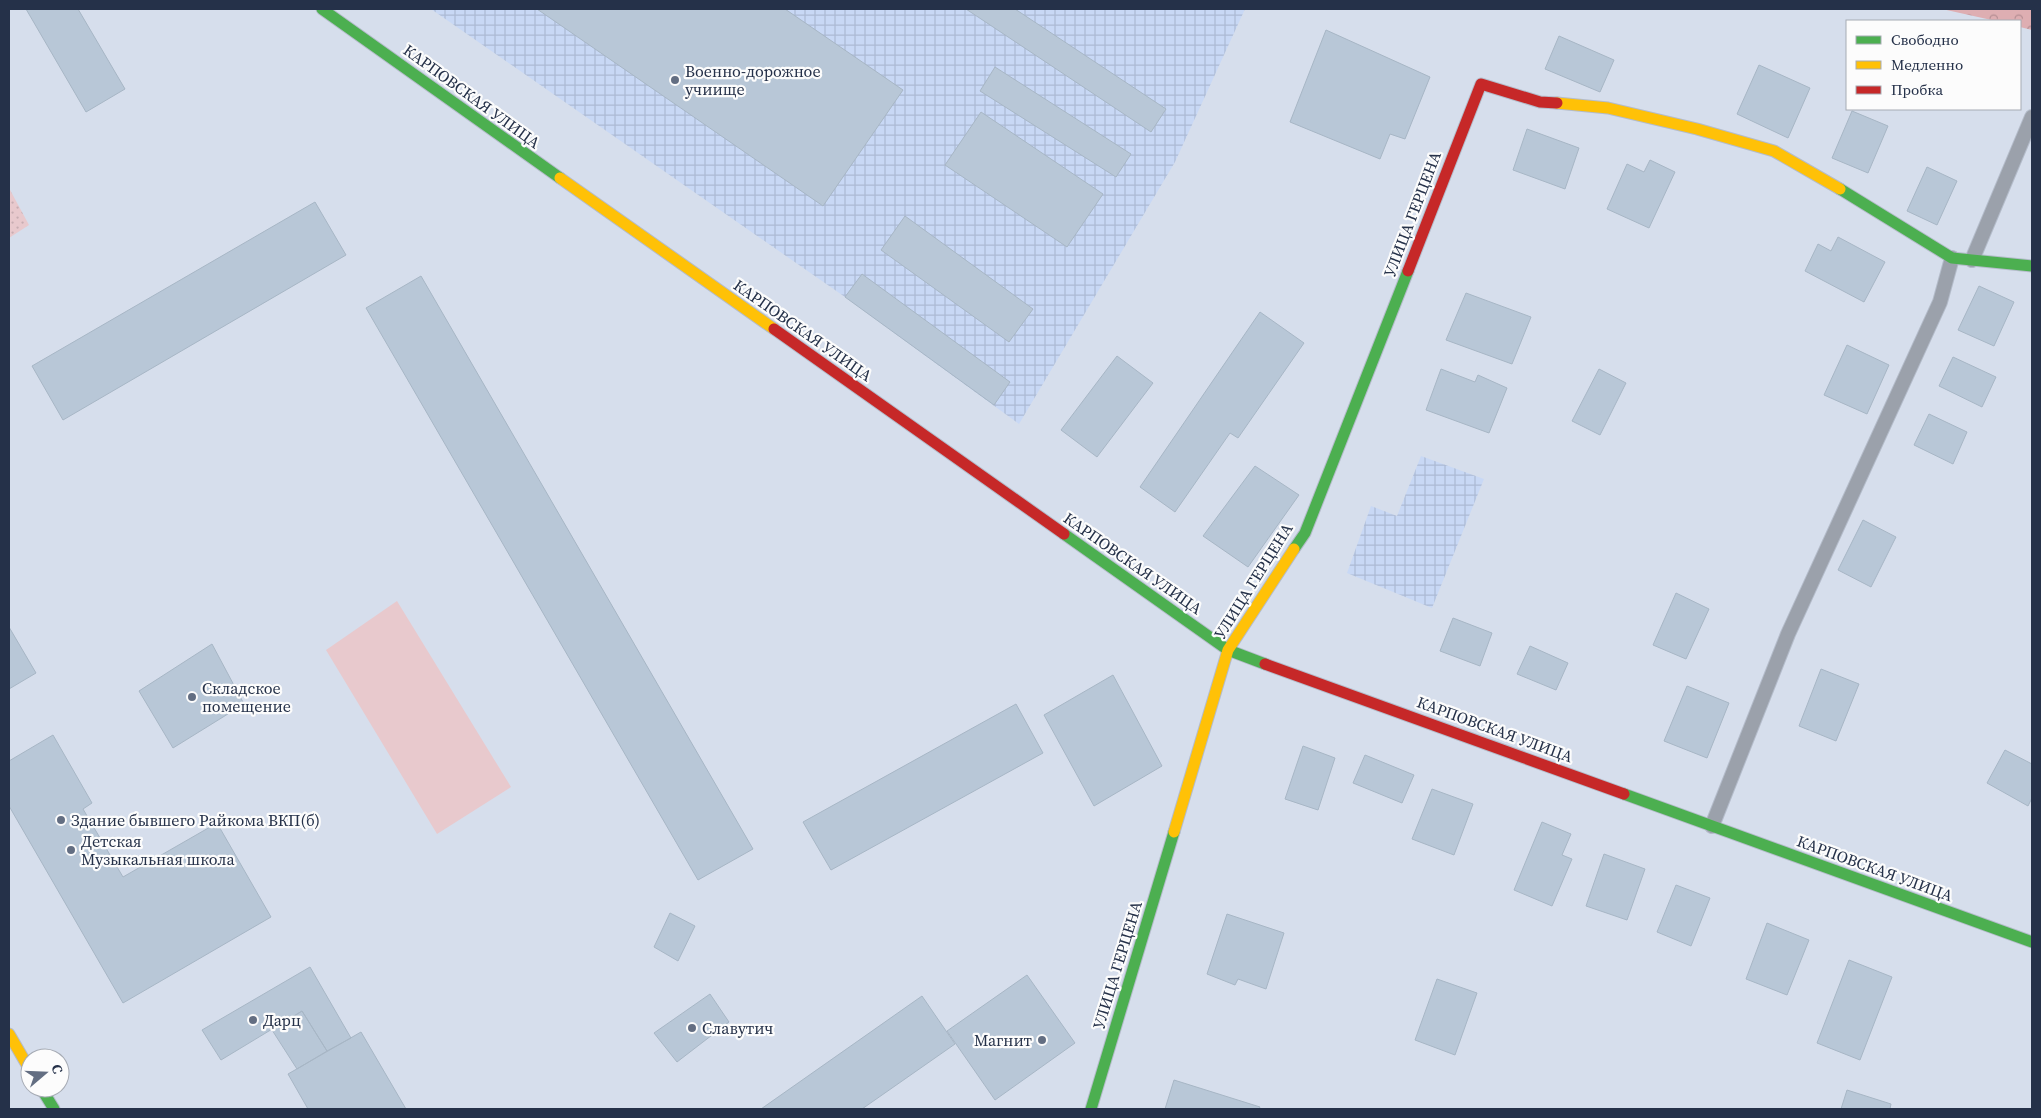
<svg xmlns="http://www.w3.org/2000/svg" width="2041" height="1118" viewBox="0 0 2041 1118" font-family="'Source Serif 4',serif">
	<defs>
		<pattern id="industrial-grid" width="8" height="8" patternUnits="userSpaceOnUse" patternTransform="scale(1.25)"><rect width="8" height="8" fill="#c8d8f5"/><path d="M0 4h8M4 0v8" fill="none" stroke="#acbad4"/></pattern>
		<pattern id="forest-crowns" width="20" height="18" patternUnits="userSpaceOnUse" patternTransform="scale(1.25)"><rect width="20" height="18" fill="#deaeb2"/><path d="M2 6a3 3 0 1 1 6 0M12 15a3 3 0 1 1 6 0" fill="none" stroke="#b48e93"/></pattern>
		<pattern id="park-dots" width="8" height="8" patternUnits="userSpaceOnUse" patternTransform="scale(1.25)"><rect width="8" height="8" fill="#e8c9cd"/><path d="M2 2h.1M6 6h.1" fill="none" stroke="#c7adb2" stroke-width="1.8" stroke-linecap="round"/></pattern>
	</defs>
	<rect width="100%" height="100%" fill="#d6deec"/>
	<!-- industrial -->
	<path fill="url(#industrial-grid)" d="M 431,9 L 1245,9 L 1175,162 L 1019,424 L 845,297 Z
		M 1421,456 L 1484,479 L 1432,608 L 1347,573 L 1371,506 L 1397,516 Z"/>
	<!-- grass -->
	<path fill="#e8c9cd" d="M 397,601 L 511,787 L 437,834 L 326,650 Z"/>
	<!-- forest -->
	<path fill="url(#forest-crowns)" d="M 1942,9 L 2032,9 L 2032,30 L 2020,27 L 2020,21 L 1996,21 Z"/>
	<!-- park -->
	<path fill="url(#park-dots)" d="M 9,188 L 29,225 L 9,238 Z"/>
	<!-- building -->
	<path fill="#b8c7d7" stroke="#a7b6c5" d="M 26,9 L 78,9 L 125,89 L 86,112 Z
		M 537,9 L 785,9 L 903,90 L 823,206 Z
		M 966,9 L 1015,9 L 1166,109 L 1151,132 Z
		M 1326,30 L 1430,77 L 1405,139 L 1390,134 L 1380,159 L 1290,122 Z
		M 1559,36 L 1614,60 L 1600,92 L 1545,69 Z
		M 1759,65 L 1810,88 L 1788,138 L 1737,114 Z
		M 995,67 L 1131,154 L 1116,177 L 980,91 Z
		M 1852,111 L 1888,126 L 1868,173 L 1832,158 Z
		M 981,112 L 1103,194 L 1067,247 L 945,165 Z
		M 1527,129 L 1579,148 L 1565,189 L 1513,170 Z
		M 1650,160 L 1675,172 L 1649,228 L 1607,209 L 1627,164 L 1644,172 Z
		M 1927,167 L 1957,181 L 1937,225 L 1907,211 Z
		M 315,202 L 346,255 L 63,420 L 32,366 Z
		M 905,216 L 1033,309 L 1009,342 L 881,250 Z
		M 1838,237 L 1885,262 L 1864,302 L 1805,271 L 1818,244 L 1831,251 Z
		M 862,274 L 1010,382 L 994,405 L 845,297 Z
		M 421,276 L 753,849 L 698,880 L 366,308 Z
		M 1979,286 L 2014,302 L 1994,346 L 1958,330 Z
		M 1466,293 L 1531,317 L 1512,364 L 1446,340 Z
		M 1260,312 L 1304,343 L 1238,438 L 1230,433 L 1175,512 L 1140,487 Z
		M 1847,345 L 1889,365 L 1867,414 L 1824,395 Z
		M 1117,356 L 1153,383 L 1097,457 L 1061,430 Z
		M 1953,357 L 1996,377 L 1982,407 L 1939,386 Z
		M 1441,369 L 1475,382 L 1478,375 L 1507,388 L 1489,433 L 1426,410 Z
		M 1599,369 L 1626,383 L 1600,435 L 1572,421 Z
		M 1929,414 L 1967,432 L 1953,464 L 1914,445 Z
		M 1255,466 L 1299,495 L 1248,567 L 1203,536 Z
		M 1863,520 L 1896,537 L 1871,587 L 1838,570 Z
		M 1676,593 L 1709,609 L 1686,659 L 1653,645 Z
		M 1453,618 L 1492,633 L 1480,666 L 1440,651 Z
		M 9,627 L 36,673 L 9,689 Z
		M 212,644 L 244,704 L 173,748 L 139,691 Z
		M 1530,646 L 1568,663 L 1556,690 L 1517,674 Z
		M 1821,669 L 1859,684 L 1836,741 L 1799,726 Z
		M 1113,675 L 1162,766 L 1094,806 L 1044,715 Z
		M 1687,686 L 1729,703 L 1707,758 L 1664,741 Z
		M 1016,704 L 1043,753 L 831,870 L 803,822 Z
		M 53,735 L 92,803 L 83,809 L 123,877 L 217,823 L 271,917 L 123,1003 L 9,806 L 9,761 Z
		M 1303,746 L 1335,758 L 1318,810 L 1285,799 Z
		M 2005,750 L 2032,764 L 2032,798 L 2028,806 L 1987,783 Z
		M 1365,755 L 1414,775 L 1402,803 L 1353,783 Z
		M 1432,789 L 1473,804 L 1454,855 L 1412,839 Z
		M 1542,822 L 1571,834 L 1562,855 L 1572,859 L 1552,906 L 1514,890 Z
		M 1604,854 L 1645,869 L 1627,920 L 1586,906 Z
		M 1676,885 L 1710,898 L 1691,946 L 1657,932 Z
		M 670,913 L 695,926 L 678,961 L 654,947 Z
		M 1227,914 L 1284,933 L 1266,989 L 1238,979 L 1235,985 L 1207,974 Z
		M 1767,923 L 1809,940 L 1787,995 L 1746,979 Z
		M 1849,960 L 1892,977 L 1860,1060 L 1817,1043 Z
		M 310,967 L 351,1038 L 327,1051 L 302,1011 L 221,1060 L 202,1030 Z
		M 1027,975 L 1075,1043 L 995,1100 L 947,1031 Z
		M 1437,979 L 1477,993 L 1455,1055 L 1415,1040 Z
		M 710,994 L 729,1022 L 677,1062 L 654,1033 Z
		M 922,996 L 955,1044 L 862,1109 L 761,1109 Z
		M 302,1011 L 327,1051 L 297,1069 L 272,1030 Z
		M 361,1032 L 406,1109 L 308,1109 L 288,1074 Z
		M 1174,1080 L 1260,1107 L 1259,1109 L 1165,1109 Z
		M 1847,1090 L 1891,1104 L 1890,1109 L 1841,1109 Z"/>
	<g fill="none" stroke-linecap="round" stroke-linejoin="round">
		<defs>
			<path id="lane" d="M 1972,260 L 2032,117
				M 1712,826 L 1788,634 L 1940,302 L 1952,258"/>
			<path id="fast" d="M 322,9 L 560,178
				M 1840,189 L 1952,258 L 2032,266
				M 1064,534 L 1228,650 L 1265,664
				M 1294,549 L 1305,533 L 1408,271
				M 1624,794 L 2032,942
				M 41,1088 L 54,1109
				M 1091,1109 L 1174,832"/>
			<path id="slow" d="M 1557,103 L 1608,108 L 1697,129 L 1774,151 L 1840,189
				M 560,178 L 774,329
				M 1174,832 L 1228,650 L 1294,549
				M 9,1034 L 30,1070"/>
			<path id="jam" d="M 1408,271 L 1481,84 L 1540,102 L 1557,103
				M 774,329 L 1064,534
				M 1265,664 L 1624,794"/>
		</defs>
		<!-- lane casing -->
		<use href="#lane" stroke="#b4bcca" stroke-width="16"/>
		<!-- fast casing -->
		<use href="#fast" stroke="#b4bcca" stroke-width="13"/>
		<!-- slow casing -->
		<use href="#slow" stroke="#b4bcca" stroke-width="13"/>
		<!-- jam casing -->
		<use href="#jam" stroke="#b4bcca" stroke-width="13"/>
		<!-- lane -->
		<use href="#lane" stroke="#9ba1ab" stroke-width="14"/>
		<!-- fast -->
		<use href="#fast" stroke="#4caf50" stroke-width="11"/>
		<!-- slow -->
		<use href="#slow" stroke="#ffc107" stroke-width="11"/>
		<!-- jam -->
		<use href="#jam" stroke="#c62828" stroke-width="11"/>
	</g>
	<!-- markers -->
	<g fill="#636e82" stroke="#fcfcfc" stroke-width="2">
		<circle cx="675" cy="80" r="5"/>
		<circle cx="192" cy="697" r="5"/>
		<circle cx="61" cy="820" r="5"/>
		<circle cx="71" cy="850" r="5"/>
		<circle cx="253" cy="1020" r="5"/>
		<circle cx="692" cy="1028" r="5"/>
		<circle cx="1042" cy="1040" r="5"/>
	</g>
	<g text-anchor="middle" stroke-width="4.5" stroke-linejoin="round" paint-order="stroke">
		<!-- poi labels -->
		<g font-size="16" fill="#253149" stroke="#fcfcfc" text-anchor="start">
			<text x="685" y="77">Военно-дорожное<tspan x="685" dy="18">учиище</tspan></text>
			<text x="202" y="694">Складское<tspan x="202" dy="18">помещение</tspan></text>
			<text x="71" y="826">Здание бывшего Райкома ВКП(б)</text>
			<text x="81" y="847">Детская<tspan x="81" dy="18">Музыкальная школа</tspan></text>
			<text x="263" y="1026">Дарц</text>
			<text x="702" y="1034">Славутич</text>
			<text x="1032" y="1046" text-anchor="end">Магнит</text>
		</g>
		<!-- street labels -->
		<g font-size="16" fill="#253149" stroke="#fcfcfc">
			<text transform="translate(472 96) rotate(36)" y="6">КАРПОВСКАЯ УЛИЦА</text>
			<text transform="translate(1412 214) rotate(-69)" y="6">УЛИЦА ГЕРЦЕНА</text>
			<text transform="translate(803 330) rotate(35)" y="6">КАРПОВСКАЯ УЛИЦА</text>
			<text transform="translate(1133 563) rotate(35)" y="6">КАРПОВСКАЯ УЛИЦА</text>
			<text transform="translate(1253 581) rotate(-58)" y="6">УЛИЦА ГЕРЦЕНА</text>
			<text transform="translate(1495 729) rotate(20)" y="6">КАРПОВСКАЯ УЛИЦА</text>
			<text transform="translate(1875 868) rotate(20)" y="6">КАРПОВСКАЯ УЛИЦА</text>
			<text transform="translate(1117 965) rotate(-73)" y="6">УЛИЦА ГЕРЦЕНА</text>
		</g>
	</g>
	<!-- border -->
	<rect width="2041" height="1118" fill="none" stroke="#253149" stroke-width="20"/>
	<!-- legend -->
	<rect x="1846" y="20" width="175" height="90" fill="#fcfcfc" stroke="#a6abb4"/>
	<rect x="1856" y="36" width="25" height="8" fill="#4caf50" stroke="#a6abb4"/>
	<text x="1891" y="45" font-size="15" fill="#253149">Свободно</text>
	<rect x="1856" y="61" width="25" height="8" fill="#ffc107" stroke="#a6abb4"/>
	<text x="1891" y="70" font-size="15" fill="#253149">Медленно</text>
	<rect x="1856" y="86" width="25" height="8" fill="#c62828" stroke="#a6abb4"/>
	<text x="1891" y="95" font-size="15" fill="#253149">Пробка</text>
	<!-- north arrow -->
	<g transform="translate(45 1073) rotate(71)"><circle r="24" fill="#fcfcfc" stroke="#a6abb4"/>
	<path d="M0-4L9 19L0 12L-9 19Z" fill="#636e82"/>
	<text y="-8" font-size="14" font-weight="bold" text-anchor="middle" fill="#253149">С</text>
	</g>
</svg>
